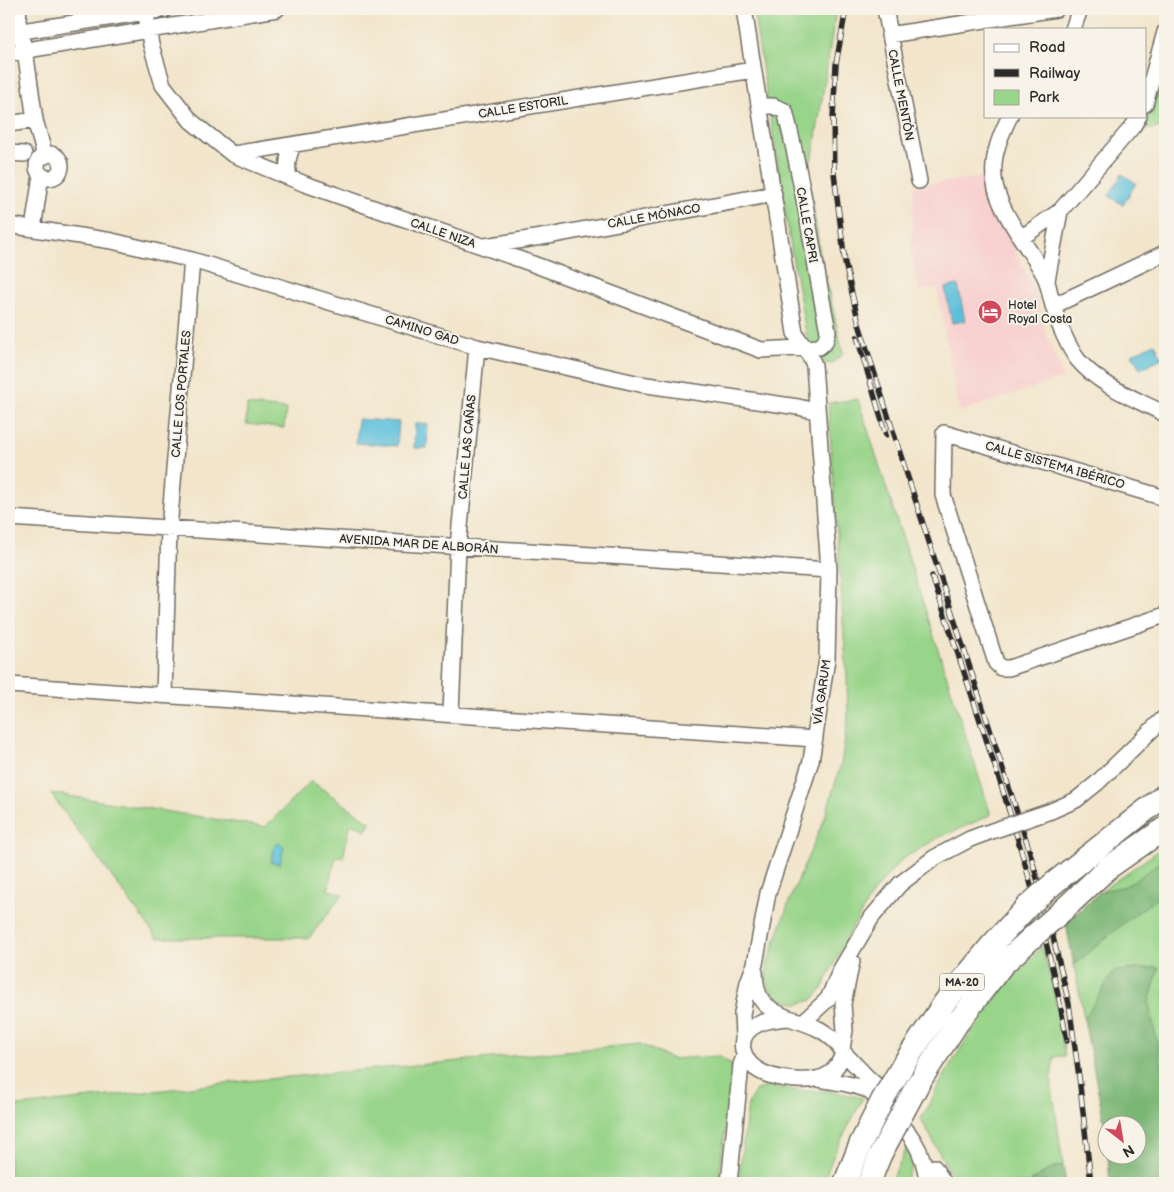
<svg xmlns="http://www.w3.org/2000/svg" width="1174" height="1192" viewBox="0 0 1174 1192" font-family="'Balsamiq Sans',sans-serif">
	<rect width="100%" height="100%" fill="#f7f3e8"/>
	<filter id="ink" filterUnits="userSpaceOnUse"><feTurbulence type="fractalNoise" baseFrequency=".02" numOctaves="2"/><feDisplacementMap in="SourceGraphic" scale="10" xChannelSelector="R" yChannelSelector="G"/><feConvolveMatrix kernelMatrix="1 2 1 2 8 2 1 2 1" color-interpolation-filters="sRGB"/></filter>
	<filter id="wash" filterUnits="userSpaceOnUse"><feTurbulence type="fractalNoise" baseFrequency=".0096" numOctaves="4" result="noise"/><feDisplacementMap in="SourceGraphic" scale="20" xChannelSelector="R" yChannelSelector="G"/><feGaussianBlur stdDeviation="1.12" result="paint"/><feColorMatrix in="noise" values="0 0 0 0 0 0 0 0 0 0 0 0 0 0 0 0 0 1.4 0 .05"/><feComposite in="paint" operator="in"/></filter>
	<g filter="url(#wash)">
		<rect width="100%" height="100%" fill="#f2e5cb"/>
		<!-- built -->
		<path fill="#f7d0cf" d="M 983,177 L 991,205 L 1034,288 L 1045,332 L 1063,378 L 959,412 L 937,288 L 919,291 L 911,255 L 914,186 Z"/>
		<!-- green -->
		<path fill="#98d489" stroke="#62805a" d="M 753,9 L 836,9 L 814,150 L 808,171 L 820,254 L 843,354 L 831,364 L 817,362 L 807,338 L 792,255 Z
			M 1165,48 L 1165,127 L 1143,130 Z
			M 858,399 L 991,815 L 938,838 L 901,860 L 874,891 L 849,934 L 822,989 L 812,1000 L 798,1004 L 782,1000 L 770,990 L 766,979 L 768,962 L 790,899 L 825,817 L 841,764 L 848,719 L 847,678 L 828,403 Z
			M 247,405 L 286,409 L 284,428 L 246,424 Z
			M 311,781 L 370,822 L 366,830 L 352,824 L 350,826 L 343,858 L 336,856 L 328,890 L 343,894 L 309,938 L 157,938 L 50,793 L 265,827 Z
			M 1165,846 L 1165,1183 L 1110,1183 L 1108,1155 L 1136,1154 L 1136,1124 L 1106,1124 L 1106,1143 L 1105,1127 L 1066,923 L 1101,891 Z
			M 1042,946 L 1053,987 L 1065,1056 L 1054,1057 L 1051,1079 L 1063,1165 L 1052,1168 L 1032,1180 L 1032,1183 L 956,1183 L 921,1119 C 943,1076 968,1034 998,995 C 1012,978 1028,962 1042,946 Z
			M 640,1044 L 672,1059 L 718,1056 L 731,1064 L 733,1073 L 718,1183 L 9,1183 L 9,1107 L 236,1082 Z
			M 771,1086 L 799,1091 L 830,1091 L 863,1098 L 834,1154 L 823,1183 L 738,1183 L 748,1104 L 756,1090 Z
			M 907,1147 L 912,1167 L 906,1178 L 905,1183 L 890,1183 Z"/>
		<!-- forest -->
		<path fill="#7ab675" stroke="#527050" d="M 1165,859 L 1165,892 L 1125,922 L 1074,965 L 1066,923 L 1101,891 L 1126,886 Z
			M 1159,967 L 1149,1003 L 1165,1081 L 1165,1183 L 1110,1183 L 1108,1155 L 1136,1154 L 1136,1124 L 1106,1124 L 1106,1143 L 1105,1127 L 1084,1019 L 1114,971 Z
			M 1063,1165 L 1066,1183 L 1032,1183 L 1032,1180 L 1052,1168 Z"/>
		<!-- water -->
		<path fill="#5dc0db" stroke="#447683" d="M 1122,174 L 1136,183 L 1123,205 L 1109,196 Z
			M 958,285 L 965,321 L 952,323 L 945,288 Z
			M 1155,343 L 1162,358 L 1140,369 L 1132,354 Z
			M 358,419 L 399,422 L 397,446 L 356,443 Z
			M 415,424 L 428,424 L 427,448 L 414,448 Z
			M 280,843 L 284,847 L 280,864 L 271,862 L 275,845 Z"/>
	</g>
	<g filter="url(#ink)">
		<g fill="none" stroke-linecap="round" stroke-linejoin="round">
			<defs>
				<path id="minor" d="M 19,9 L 18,18 L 19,32 L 25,50 L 35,120 L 45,156
					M 145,9 L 151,45 L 163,85 L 191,121 L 232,154 L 305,184 L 533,264 L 761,350 L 819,347 L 825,342 L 828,331 C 813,258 804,183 785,111 L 773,106 L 759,106
					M 885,9 L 919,181
					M 1073,29 L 1080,9
					M 9,33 L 166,9
					M 889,35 L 1056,9
					M 9,53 L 277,9
					M 1145,104 L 1165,32
					M 1010,116 C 982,171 992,194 1024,243 C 1032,255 1040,266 1046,279 C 1049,287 1050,296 1053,305 C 1057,321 1068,347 1078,360 C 1100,386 1136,399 1165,414
					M 9,124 L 35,120
					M 9,153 L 24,154
					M 234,154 L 753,70
					M37 166a12 12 0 1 1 24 0a12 12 0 1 1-24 0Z
					M 289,177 C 286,164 288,157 293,145
					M 9,225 L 112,241 L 192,260 L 477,347 L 640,384 L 798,407 L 816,411
					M 33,229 L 41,175
					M 1021,238 L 1060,211 L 1133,126 L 1139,116
					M 485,246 L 554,235 L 774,194
					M 1047,280 L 1060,211
					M 1053,306 L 1165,253
					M 1165,498 L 944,433 L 943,495 L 996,663 L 1001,668 L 1009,668 L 1165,615
					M 9,518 L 829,570
					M 9,685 L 815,739
					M 164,695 L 169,529 L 192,260
					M 451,713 L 458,547 L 477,347
					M 1051,811 L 1076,800 L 1097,783 L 1165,717
					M 755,972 C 756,1000 763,1007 788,1018
					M 789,1018 C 812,1025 831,1031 843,1052 C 841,1060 836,1069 829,1074 C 812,1085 771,1080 755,1068 C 749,1064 745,1057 743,1050 C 738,1024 770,1019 789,1018 Z
					M 803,1022 L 828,999 L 841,969 L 872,917 L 900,884 L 934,858 L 970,839 L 986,833
					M 743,1036 L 742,1014 L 748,982 L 755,964 L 768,893 L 811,761 L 827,659 L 829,570 L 814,365 C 810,353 801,344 795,333 L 744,9
					M 842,1049 L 845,1030 L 843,1004 L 852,961
					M 843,1052 L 867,1077 L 885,1093
					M 818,1079 C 831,1081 855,1084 867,1090 C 873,1093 878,1101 883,1106 C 907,1128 925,1149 927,1183
					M 934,1167 L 944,1183
					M 729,1183 L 741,1065 L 744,1057"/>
				<path id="highway" d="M 1054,883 L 1165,795
					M 1062,911 L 1108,868 L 1165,828
					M 903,1065 L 945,1002 L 991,946 L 1028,906
					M 919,1082 L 958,1022 L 1003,964 L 1037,933
					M 845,1183 L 861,1143
					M 869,1183 L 880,1155"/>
			</defs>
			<!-- minor casing -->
			<use href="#minor" stroke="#716c63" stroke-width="18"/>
			<!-- highway casing -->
			<use href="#highway" stroke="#716c63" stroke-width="25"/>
			<!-- minor -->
			<use href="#minor" stroke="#fff" stroke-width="15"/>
			<!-- highway -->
			<use href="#highway" stroke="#fff" stroke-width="22"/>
			<defs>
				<path id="rail" d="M 846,9 L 836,64 L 833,118 L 834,173 L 845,263 L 859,324 L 901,456 L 1029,849 L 1053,937 L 1069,1004 L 1079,1077 L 1091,1183
					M 857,337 L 886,435
					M 932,576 C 982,729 1039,882 1067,1041"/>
			</defs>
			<!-- rail casing -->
			<use href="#rail" stroke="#2b2b2b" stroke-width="5.5"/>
			<!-- rail -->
			<use href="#rail" stroke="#f7f3e8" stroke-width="4" stroke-dasharray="11" stroke-linecap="butt"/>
			<defs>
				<path id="minor-bridge" d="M 986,833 L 1051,811"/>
				<path id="highway-bridge" d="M 1028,906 L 1054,883
					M 1037,933 L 1062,911
					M 861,1143 L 883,1099 L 903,1065
					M 880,1155 L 919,1082"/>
			</defs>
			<!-- minor-bridge casing -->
			<use href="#minor-bridge" stroke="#716c63" stroke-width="18" stroke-linecap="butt"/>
			<!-- highway-bridge casing -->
			<use href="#highway-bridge" stroke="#716c63" stroke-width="25" stroke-linecap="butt"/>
			<!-- minor-bridge -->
			<use href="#minor-bridge" stroke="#fff" stroke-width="15"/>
			<!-- highway-bridge -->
			<use href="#highway-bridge" stroke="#fff" stroke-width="22"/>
		</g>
	</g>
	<!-- icons -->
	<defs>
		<symbol id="hotel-disc" viewBox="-11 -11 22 22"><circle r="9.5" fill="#d1495b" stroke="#f7f3e8"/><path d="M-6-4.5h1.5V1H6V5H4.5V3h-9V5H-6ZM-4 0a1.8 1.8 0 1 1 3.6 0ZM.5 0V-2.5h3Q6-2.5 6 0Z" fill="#fff"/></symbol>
	</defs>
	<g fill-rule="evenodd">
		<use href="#hotel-disc" x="976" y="298" width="28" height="28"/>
	</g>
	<g text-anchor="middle" stroke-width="4" stroke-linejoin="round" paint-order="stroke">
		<!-- shield labels -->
		<rect fill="#f7f3e8" stroke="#686764" stroke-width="1" x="939.5" y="973.5" width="45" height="17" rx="4"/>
		<g font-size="11" font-weight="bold" fill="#2b2b2b">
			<text x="962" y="986">MA-20</text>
		</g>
		<!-- street labels -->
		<g font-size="12" fill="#2b2b2b" stroke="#f7f3e8">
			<text transform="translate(901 95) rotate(79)" y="4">CALLE MENTÓN</text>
			<text transform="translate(523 107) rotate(-9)" y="4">CALLE ESTORIL</text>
			<text transform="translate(654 216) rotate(-10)" y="4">CALLE MÓNACO</text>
			<text transform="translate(807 225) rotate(80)" y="4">CALLE CAPRI</text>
			<text transform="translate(443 233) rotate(19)" y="4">CALLE NIZA</text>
			<text transform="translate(422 330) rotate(17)" y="4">CAMINO GAD</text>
			<text transform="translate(181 394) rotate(-85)" y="4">CALLE LOS PORTALES</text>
			<text transform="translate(467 447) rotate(-85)" y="4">CALLE LAS CAÑAS</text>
			<text transform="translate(1055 465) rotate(16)" y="4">CALLE SISTEMA IBÉRICO</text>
			<text transform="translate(419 544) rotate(4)" y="4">AVENIDA MAR DE ALBORÁN</text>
			<text transform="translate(822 692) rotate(-82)" y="4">VÍA GARUM</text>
		</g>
		<!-- poi labels -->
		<g font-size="12" fill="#2b2b2b" stroke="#f7f3e8" text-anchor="start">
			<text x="1008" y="309">Hotel<tspan x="1008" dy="14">Royal Costa</tspan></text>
		</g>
	</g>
	<!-- margin -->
	<rect width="1174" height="1192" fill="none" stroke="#f7f3e8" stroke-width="30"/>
	<!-- legend -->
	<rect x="984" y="28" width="162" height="90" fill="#f7f3e8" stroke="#a5a39c"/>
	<rect x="994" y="44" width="25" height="8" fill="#ffffff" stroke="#a5a39c"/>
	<text x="1029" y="52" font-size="15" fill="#2b2b2b">Road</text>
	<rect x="994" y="69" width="25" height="8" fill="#2b2b2b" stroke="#a5a39c"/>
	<text x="1029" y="78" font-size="15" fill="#2b2b2b">Railway</text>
	<rect x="994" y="90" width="25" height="15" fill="#98d489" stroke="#a5a39c"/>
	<text x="1029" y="102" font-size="15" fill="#2b2b2b">Park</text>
	<!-- north arrow -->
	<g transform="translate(1122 1140) rotate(149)"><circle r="24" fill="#f7f3e8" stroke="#a5a39c"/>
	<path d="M0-4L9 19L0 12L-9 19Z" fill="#d1495b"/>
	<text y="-8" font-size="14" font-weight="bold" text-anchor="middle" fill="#2b2b2b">N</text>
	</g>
</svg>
